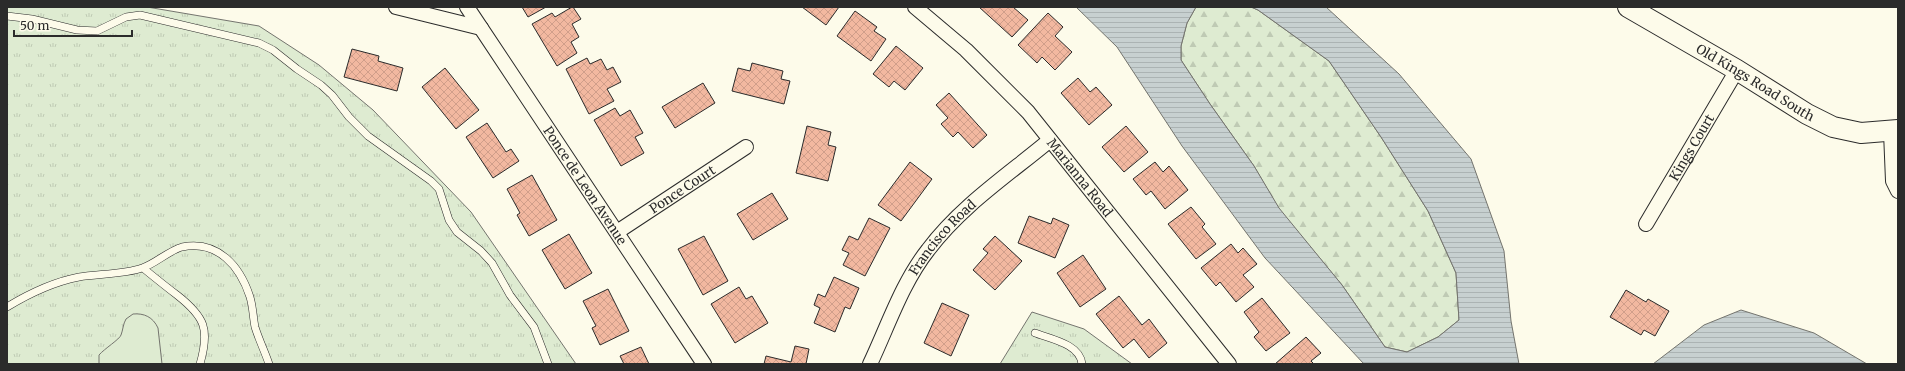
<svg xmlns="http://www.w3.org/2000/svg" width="1905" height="371" viewBox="0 0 1905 371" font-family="Merriweather,serif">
	<defs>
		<pattern id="grass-tufts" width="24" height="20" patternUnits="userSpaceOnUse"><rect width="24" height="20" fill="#deebd1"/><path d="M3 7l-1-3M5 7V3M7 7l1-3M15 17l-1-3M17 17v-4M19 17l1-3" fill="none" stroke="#bfcab4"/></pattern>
		<pattern id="forest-firs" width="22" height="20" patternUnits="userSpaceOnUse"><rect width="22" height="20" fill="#deebd1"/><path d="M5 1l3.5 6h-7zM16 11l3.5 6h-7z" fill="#bfcab4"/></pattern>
		<pattern id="water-rules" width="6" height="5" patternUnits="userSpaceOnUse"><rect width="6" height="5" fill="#c7d0d0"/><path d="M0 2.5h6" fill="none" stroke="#abb3b3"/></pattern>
		<pattern id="building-cross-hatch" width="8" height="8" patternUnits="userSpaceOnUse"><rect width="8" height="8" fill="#f2b8a0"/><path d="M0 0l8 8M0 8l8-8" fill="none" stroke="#d09e8a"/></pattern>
	</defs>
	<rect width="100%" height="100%" fill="#fdfbea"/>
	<!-- grass -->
	<path fill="url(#grass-tufts)" stroke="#74746e" d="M 7,7 L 147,7 L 259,26 L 319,65 L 373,110 L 471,212 L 576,364 L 7,364 Z
		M 1032,312 L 1084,329 L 1132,364 L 1000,364 Z"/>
	<!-- forest -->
	<path fill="url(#forest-firs)" stroke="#74746e" d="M 1196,7 L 1251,7 L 1258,10 L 1329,61 L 1381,137 L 1428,211 L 1456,273 L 1459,320 L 1438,337 L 1407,352 L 1385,347 L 1342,285 L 1279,209 L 1254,166 L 1210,104 L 1181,60 L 1181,46 L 1187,23 Z"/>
	<!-- pitch -->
	<path fill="#deebd1" stroke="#74746e" d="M 133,314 C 144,313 153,317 158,328 L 162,364 L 99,364 L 99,355 C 104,349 120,339 121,335 C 123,330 123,324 126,319 Z"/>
	<!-- water -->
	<path fill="url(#water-rules)" stroke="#74746e" d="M 1076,7 L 1196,7 L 1187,23 L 1181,46 L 1181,60 L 1210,104 L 1254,166 L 1279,208 L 1342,285 L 1385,347 L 1407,352 L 1438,337 L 1459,320 L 1456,273 L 1428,211 L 1381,137 L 1329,61 L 1258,10 L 1251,7 L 1326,7 L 1399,74 L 1471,159 L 1504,251 L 1511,321 L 1519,364 L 1364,364 L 1265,258 L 1182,146 L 1117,47 Z
		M 1741,310 L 1814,333 L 1867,364 L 1653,364 L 1704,325 Z"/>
	<!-- building -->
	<path fill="url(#building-cross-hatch)" stroke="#2b2b2b" d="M 522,7 L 546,7 L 528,17 Z
		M 572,7 L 573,7 L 581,19 L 572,24 L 579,37 L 571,42 L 577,53 L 557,66 L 532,24 L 552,13 L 555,17 Z
		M 802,7 L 839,7 L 826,25 Z
		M 979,7 L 1013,7 L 1028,20 L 1012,37 Z
		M 855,11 L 877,27 L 874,31 L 886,39 L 871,61 L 837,36 Z
		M 1048,13 L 1063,27 L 1055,36 L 1072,52 L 1055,70 L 1042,57 L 1037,63 L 1018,45 Z
		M 896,46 L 923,68 L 905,90 L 894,81 L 889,87 L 873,74 Z
		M 352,49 L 379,56 L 378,61 L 403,68 L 397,91 L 344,77 Z
		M 587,58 L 590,64 L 601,59 L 607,70 L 613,67 L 621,82 L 607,89 L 614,101 L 589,114 L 566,69 Z
		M 752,63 L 783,71 L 781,79 L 790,81 L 784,104 L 732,91 L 738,68 L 750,71 Z
		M 445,68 L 479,110 L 456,129 L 422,87 Z
		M 1078,78 L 1090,92 L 1096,87 L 1112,105 L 1089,125 L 1061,93 Z
		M 703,83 L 715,103 L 675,128 L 662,107 Z
		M 949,93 L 987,135 L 973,148 L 958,132 L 953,137 L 941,124 L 948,118 L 936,105 Z
		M 615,108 L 620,116 L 630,110 L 643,133 L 635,137 L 644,153 L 621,166 L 594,120 Z
		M 487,123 L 506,152 L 511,149 L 519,161 L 493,178 L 466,137 Z
		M 807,126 L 831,132 L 828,145 L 836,147 L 828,181 L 796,173 Z
		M 1126,126 L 1148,152 L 1124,172 L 1102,147 Z
		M 910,162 L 932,179 L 901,221 L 878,205 Z
		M 1155,162 L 1163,172 L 1169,166 L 1188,190 L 1165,209 L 1151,191 L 1146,195 L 1133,179 Z
		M 532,175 L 557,220 L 529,236 L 517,215 L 520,213 L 507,189 Z
		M 772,193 L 788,219 L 753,240 L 737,214 Z
		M 1191,207 L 1205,224 L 1202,227 L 1216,244 L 1196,259 L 1168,224 Z
		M 1029,216 L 1051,224 L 1053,218 L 1069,225 L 1055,258 L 1018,243 Z
		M 869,218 L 890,228 L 865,276 L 843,265 L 849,253 L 842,250 L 849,236 L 858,240 Z
		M 569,234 L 592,273 L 565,289 L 542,250 Z
		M 704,236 L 728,281 L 703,295 L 678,249 Z
		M 995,236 L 1022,261 L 995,290 L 973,270 L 988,253 L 983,249 Z
		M 1231,244 L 1238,253 L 1243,248 L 1257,264 L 1243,275 L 1254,287 L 1236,302 L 1220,282 L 1216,286 L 1201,268 Z
		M 1083,255 L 1106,289 L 1080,307 L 1057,273 Z
		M 834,277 L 859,288 L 850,309 L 845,307 L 835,332 L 814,323 L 820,308 L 814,305 L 818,294 L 825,297 Z
		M 739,287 L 746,299 L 752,296 L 768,323 L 735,343 L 711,304 Z
		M 608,289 L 629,331 L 600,345 L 592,328 L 596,326 L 583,301 Z
		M 1626,290 L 1646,302 L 1648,299 L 1669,311 L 1655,336 L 1644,330 L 1641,335 L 1610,317 Z
		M 1119,296 L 1142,325 L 1149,319 L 1167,343 L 1149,358 L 1134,339 L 1123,348 L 1096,314 Z
		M 1262,298 L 1290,333 L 1266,351 L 1254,337 L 1259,332 L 1244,312 Z
		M 942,303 L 969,315 L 951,356 L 924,343 Z
		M 1306,337 L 1321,353 L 1311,361 L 1314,364 L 1275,364 Z
		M 795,346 L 809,349 L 806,364 L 764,364 L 766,356 L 791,362 Z
		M 641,347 L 649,364 L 624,364 L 620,356 Z"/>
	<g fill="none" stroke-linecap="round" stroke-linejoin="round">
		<defs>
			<path id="lane" d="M 7,16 L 32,19 L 77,30 L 97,31 L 126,17 L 140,15 L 259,43 L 273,50 L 297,69 L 321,85 L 332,95 L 349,117 L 368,136 L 431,181 L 439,189 L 449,220 L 457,232 L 481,251 L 492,263 L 510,295 L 534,327 L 548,364
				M 143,268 C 154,277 165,286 177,295 C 205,317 210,329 200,364
				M 7,307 C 30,293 53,282 79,277 C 98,274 126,274 142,268 C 155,264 168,251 182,247 C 218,240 240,266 250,297 C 253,307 253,317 255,327 C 259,340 265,352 269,364
				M 1035,333 C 1051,339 1080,344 1082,364"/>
			<g id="street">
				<path d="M 396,7 L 481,28"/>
				<path id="s1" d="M 467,7 L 704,364"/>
				<path id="s2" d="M 915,7 L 966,50 L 1028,112 L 1229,364"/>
				<path d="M 1891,132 L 1893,181 L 1898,191"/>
				<path id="s3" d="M 1646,224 L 1737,70"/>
				<path id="s4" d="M 617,232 L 746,147"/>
				<path id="s5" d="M 870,364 C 888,326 902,283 928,250 C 961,206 1008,175 1050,140"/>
			</g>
			<g id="secondary">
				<path id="s6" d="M 1628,7 L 1737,70 L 1807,114 L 1833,127 L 1861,133 L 1898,130"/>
			</g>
		</defs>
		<!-- lane casing -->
		<use href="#lane" stroke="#2b2b2b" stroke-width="8"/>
		<!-- street casing -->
		<use href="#street" stroke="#2b2b2b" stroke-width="16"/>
		<!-- secondary casing -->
		<use href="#secondary" stroke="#2b2b2b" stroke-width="22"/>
		<!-- lane -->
		<use href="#lane" stroke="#fdfbea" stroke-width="7"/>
		<!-- street -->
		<use href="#street" stroke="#fdfbea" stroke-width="14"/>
		<!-- secondary -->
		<use href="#secondary" stroke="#fdfbea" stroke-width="20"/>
	</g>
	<g text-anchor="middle" stroke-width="3" stroke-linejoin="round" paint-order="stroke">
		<!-- street labels -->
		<g font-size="13" fill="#2b2b2b" stroke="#fdfbea">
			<text dy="5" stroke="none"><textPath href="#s6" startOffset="148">Old Kings Road South</textPath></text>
			<text dy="5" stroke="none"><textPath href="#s3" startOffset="89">Kings Court</textPath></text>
			<text dy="5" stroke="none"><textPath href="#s2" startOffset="238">Marianna Road</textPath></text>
			<text dy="5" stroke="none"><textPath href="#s1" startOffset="214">Ponce de Leon Avenue</textPath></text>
			<text dy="5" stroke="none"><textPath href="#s4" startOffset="78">Ponce Court</textPath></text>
			<text dy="5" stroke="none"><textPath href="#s5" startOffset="147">Francisco Road</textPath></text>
		</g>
	</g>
	<!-- border -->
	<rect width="1905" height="371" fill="none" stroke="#2b2b2b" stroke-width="16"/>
	<!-- scale -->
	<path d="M14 30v6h118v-6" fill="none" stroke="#2b2b2b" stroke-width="2"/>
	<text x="20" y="30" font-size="12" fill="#2b2b2b" stroke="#fdfbea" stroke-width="3" paint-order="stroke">50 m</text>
</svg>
